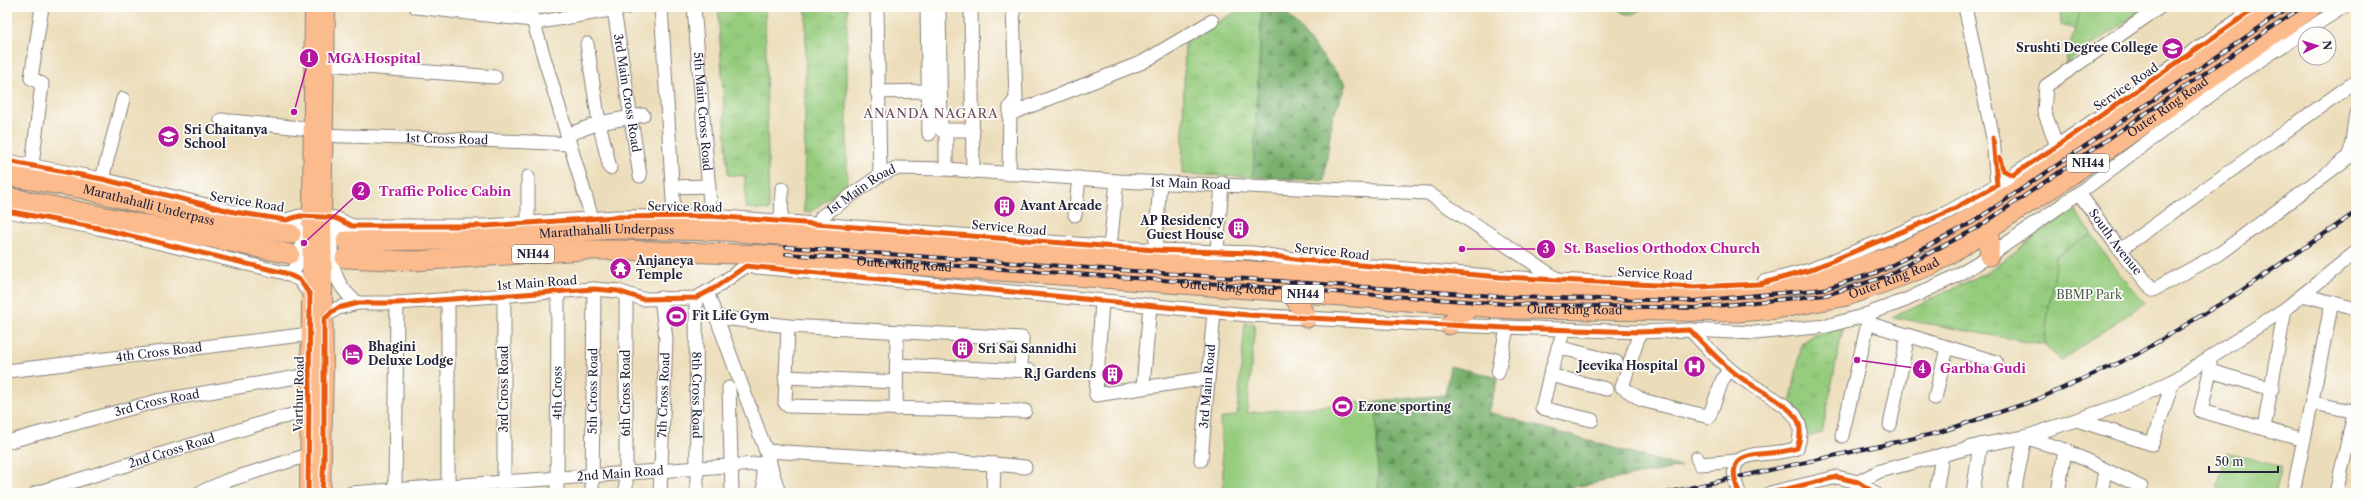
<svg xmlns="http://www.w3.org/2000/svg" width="2363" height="500" viewBox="0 0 2363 500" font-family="'Libre Caslon Text',serif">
	<defs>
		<pattern id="grass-tufts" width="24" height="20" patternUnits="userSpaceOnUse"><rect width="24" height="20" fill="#96cc7e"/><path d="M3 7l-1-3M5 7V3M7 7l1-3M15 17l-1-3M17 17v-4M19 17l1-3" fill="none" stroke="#81af6e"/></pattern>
		<pattern id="forest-firs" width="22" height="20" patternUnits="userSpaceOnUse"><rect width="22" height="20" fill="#78b06d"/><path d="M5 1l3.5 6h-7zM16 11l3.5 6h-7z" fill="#628f5b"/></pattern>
		<pattern id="garden-furrows" width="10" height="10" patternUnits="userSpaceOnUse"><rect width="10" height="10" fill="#96cc7e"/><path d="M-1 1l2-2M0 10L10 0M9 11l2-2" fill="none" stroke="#81af6e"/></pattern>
	</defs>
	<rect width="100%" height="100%" fill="#fdfcf7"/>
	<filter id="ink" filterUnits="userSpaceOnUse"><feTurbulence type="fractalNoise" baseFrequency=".025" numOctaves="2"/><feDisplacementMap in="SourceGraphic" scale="8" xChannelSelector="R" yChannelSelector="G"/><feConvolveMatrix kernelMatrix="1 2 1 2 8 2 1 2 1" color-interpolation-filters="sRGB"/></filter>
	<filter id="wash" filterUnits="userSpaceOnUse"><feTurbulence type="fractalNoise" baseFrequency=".012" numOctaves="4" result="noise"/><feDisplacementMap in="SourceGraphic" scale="16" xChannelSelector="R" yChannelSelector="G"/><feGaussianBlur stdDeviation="0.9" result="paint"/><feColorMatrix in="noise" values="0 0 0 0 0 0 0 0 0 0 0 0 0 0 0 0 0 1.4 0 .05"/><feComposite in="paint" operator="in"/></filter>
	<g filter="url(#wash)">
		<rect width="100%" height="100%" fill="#ecddba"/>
		<!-- grass -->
		<path fill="url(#grass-tufts)" stroke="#5c775c" d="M 718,7 L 765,7 L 769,210 L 746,208 L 745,176 L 728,175 Z
			M 806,7 L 847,7 L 847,185 L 810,212 L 804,212 Z
			M 1245,7 L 1262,7 L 1253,177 L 1182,174 L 1185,40 Z
			M 2060,7 L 2081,7 L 2075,29 L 2061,25 Z
			M 2073,208 L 2092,234 L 2056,255 L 2044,345 L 1892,317 L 1988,272 Z
			M 1843,328 L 1822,433 L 1808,437 L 1800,412 L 1790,404 L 1802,343 L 1814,335 Z"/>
		<!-- forest -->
		<path fill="url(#forest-firs)" stroke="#4d6954" d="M 1262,7 L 1281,7 L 1346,84 L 1332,119 L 1324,181 L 1253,177 Z
			M 1450,366 L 1498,378 L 1488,412 L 1681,467 L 1542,493 L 1378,493 L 1376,401 L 1445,395 Z"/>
		<!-- park -->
		<path fill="#96cc7e" stroke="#5c775c" d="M 2081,7 L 2147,7 L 2065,64 Z
			M 2092,234 L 2108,259 L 2145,303 L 2061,360 L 2044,345 L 2056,255 Z
			M 1245,323 L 1255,324 L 1247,413 L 1376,401 L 1378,493 L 1224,493 L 1220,419 L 1237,415 Z
			M 2227,452 L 2281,467 L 2274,493 L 2235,493 L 2217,488 Z"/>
		<!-- garden -->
		<path fill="url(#garden-furrows)" stroke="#5c775c" d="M 1617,7 L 1642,7 C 1635,17 1624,16 1617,7 Z"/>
	</g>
	<g filter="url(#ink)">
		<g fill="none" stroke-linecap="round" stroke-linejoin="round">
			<defs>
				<g id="minor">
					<path d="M 416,7 L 532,20"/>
					<path d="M 529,7 L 592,218"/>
					<path d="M 661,7 L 674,215"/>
					<path id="s1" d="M 694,7 L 711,216"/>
					<path d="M 877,7 L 880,175"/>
					<path d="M 927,7 L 929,134"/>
					<path d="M 939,7 L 941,130 L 973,130"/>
					<path d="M 971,7 L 973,172"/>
					<path d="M 1965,7 L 1993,138 L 1997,185 L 2000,191"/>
					<path id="s2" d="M 614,10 L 640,176"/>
					<path d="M 534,23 L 628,7"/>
					<path d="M 587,44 L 599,123 L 610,168"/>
					<path d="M 325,64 L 495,77"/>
					<path d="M 877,92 L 928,91"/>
					<path d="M 1010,114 L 1143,62 L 1212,21"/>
					<path d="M 221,120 L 311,129"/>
					<path d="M 946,130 L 946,169"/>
					<path id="s3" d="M 324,135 C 406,139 487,139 569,144"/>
					<path d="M 567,135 L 599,123 L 643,115"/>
					<path d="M 2057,146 L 2044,111 L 2046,86 L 2160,7"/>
					<path d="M 7,161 L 102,179 L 234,212 L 286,220 L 300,216 L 323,217 L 335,218 L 352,226 L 486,226 L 616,217 L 711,216 L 1155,250 L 1253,253 L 1302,260 L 1500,277 L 1657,285"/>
					<path d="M 32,165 L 42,84 L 31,78 L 42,7"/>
					<path d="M 1009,174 L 1010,107 L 1016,99 L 1013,7"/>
					<path d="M 102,179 L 123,99"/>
					<path d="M 673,187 L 709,186"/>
					<path id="s4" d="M 2079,193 L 2120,250 L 2153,290 L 2222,252 L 2350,156 L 2356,113"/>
					<path d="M 7,211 L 98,228 L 285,273 L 300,280 L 310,295"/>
					<path d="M 1075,215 L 1079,178"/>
					<path d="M 781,221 L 782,189"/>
					<path d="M 528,224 L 528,177"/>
					<path id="s5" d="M 819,225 L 822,216 L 880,175 L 896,168 L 946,169 L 1117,181 L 1428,193 L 1557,279"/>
					<path d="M 351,226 L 339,226 L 334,231 C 331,236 331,243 331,249 C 332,272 339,290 358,303"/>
					<path d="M 1110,246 L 1117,181"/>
					<path d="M 1155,250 L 1160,182"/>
					<path d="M 2120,250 L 2356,81"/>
					<path d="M 1217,251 L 1222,183"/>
					<path d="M 285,273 L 293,272 C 303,258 308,231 289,221"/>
					<path d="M 1764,282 L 1810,270 L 1886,239 L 1946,213 L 1997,185 L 2057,146 L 2257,7"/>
					<path d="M 707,292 L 766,451 L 779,493"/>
					<path d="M 626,294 L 626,493"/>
					<path d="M 2303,295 L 2356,309"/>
					<path id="s6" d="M 696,298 L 697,493"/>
					<path d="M 448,299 L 448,486"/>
					<path d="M 1102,300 L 1096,395 L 1208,378"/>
					<path d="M 715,317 L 788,326 L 1022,338 L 1021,370"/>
					<path d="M 324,320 L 330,313 L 338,308 L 358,303 L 397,303 L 594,289 L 618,291 L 642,299 L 696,298 L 713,289 L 746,266 L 1248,315 L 1421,324 L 1640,332 L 1690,330 L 1755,333 L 1827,326 L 1859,317 L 1906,300 L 1952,278 L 1989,256 L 2079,193 L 2243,71 L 2343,7"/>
					<path d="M 1867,323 L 1996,362"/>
					<path d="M 788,326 L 785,403 L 788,406 L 1025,411"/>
					<path d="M 1564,329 L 1550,375 L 1606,389"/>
					<path d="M 1690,330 C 1706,346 1721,364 1740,377 C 1757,390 1781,399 1795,416 C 1802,425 1801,438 1797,448 C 1766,460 1719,442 1739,493"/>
					<path d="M 1640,332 L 1622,387 L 1642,400 L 1709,417 L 1722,381 L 1729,369"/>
					<path d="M 1558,347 L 1616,362"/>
					<path d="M 2210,358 L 2210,371 L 2201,411 L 2304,440"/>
					<path d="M 896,365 L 1031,371"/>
					<path id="s7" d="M 7,371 L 310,334"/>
					<path d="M 2210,371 L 2272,389"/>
					<path d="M 1498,373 L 1507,328"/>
					<path d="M 1550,375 L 1542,408 L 1592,420"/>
					<path d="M 785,377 L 896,382"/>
					<path d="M 1143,387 L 1150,305"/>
					<path d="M 729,388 L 732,493"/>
					<path d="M 1935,398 L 1947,348"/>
					<path d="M 2313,403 L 2356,412"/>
					<path d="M 896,409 L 897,332"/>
					<path d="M 2077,420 L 2152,444 L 2173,381"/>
					<path d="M 1890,425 L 1908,335"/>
					<path d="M 2264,428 L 2285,309"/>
					<path d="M 1842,436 L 1870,314"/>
					<path id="s8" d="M 7,442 L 157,401 L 309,375"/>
					<path d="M 766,451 L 994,464 L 993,493"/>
					<path d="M 1697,458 L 1700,464 L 1736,461"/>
					<path id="s9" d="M 1201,460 L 1214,312"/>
					<path d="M 762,464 L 765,493"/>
					<path d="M 994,464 L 1025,467"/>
					<path d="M 504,482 L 504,296"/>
					<path d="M 395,490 L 397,303"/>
					<path id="s10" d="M 36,493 L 275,419 L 309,411"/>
					<path d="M 199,493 L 226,481 L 308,455"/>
					<path id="s11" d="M 351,493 L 770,463"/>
					<path id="s12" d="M 557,493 L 558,292"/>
					<path id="s13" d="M 592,493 L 594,289"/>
					<path id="s14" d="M 660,493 L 666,339 L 661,298"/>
					<path d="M 1770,493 L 1837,477 L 1858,482 L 1875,493"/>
					<path d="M 1857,493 L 1858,482 L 1880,471 L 1980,445 L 2025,437 L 2121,405 L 2173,381 L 2285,309 L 2356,252"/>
					<path d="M 1936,493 L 1942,455"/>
					<path d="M 1973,493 L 1980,445"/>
					<path d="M 2014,493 L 2025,437 L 2065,450 L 2141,487"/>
					<path d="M 2058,493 L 2065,450"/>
					<path d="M 2101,493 L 2105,471"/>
					<path d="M 2293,493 L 2332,302"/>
					<path d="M 2336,493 L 2356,406"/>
				</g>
				<path id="major" d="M 308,493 L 313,7
					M 322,493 L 325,368 L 323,217 L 327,7"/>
				<g id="highway">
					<path id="s15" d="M 7,176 L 84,189 L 220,223 L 291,234"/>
					<path d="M 7,197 L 290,254"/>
					<path id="s16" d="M 346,241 L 451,240 L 616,229 L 724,231 L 1530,292 L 1707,294 L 1765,291 L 1845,272 L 1893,255 L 1954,228 L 2020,188 L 2070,154 L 2279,7"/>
					<path d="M 1989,256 L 1990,229"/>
					<path id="s17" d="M 345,258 L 414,261 L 584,250 L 620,250 L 765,255 L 1102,278 L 1512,309 L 1737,312 L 1777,309 L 1847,296 L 1932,265 L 2055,186 L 2312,7"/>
					<path d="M 1292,294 L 1307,318"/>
					<path d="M 1449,325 L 1472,306"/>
				</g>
			</defs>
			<!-- minor casing -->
			<use href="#minor" stroke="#87807a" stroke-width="15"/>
			<!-- major casing -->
			<use href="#major" stroke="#87807a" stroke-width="18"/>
			<!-- highway casing -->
			<use href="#highway" stroke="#87807a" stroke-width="21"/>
			<!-- minor -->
			<use href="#minor" stroke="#fff" stroke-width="13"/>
			<!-- major -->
			<use href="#major" stroke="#fbbb8d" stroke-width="16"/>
			<!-- highway -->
			<use href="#highway" stroke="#fbbb8d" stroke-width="19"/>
			<defs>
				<path id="rail" d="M 786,247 L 1509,297 L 1695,301 L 1824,289 L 1881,271 L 1973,222 L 2290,7
					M 786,254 L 1508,304 L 1695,308 L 1826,295 L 1884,277 L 1977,228 L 2302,7
					M 1666,493 L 1937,433 L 2036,400 L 2136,355 L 2238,293 L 2356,212"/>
			</defs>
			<!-- rail casing -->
			<use href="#rail" stroke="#22223b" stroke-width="4"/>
			<!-- rail -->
			<use href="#rail" stroke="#fdfcf7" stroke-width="2.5" stroke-dasharray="8" stroke-linecap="butt"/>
			<defs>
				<path id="cycleway" d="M 2000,158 L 2003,170 L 2013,175 L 2057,146 L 2257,7
					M 7,161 L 102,179 L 234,212 L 286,220 L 300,216 L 323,217 L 335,218 L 352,226 L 486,226 L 616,217 L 711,216 L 1155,250 L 1253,253 L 1302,260 L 1500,277 L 1694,287 L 1760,284 L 1810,270 L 1946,213 L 1997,185 L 1993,138
					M 7,211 L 98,228 L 285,273 L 300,280 L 310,295 L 308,493
					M 322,493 L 324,458 L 324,320 L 330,313 L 338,308 L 358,303 L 397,303 L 594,289 L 618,291 L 642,299 L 696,298 L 713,289 L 746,266 L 1248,315 L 1507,328 L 1640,332 L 1690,330 C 1706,346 1721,364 1740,377 C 1757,390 1781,399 1795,416 C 1802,425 1801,438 1797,448 C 1766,460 1719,442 1739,493
					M 1770,493 L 1837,477 L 1858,482 L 1875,493"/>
			</defs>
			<!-- cycleway casing -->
			<use href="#cycleway" stroke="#fdfcf7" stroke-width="8"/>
			<!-- cycleway -->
			<use href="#cycleway" stroke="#e8590c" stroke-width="5"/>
		</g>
	</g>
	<!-- icons -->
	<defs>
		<symbol id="university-disc" viewBox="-11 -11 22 22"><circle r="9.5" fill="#b5179e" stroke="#fdfcf7"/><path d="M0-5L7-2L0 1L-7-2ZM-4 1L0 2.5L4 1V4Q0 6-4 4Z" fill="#fff"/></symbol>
		<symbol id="school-disc" viewBox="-11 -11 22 22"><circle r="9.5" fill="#b5179e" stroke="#fdfcf7"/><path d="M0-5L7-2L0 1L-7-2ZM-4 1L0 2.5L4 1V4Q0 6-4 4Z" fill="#fff"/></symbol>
		<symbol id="building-disc" viewBox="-11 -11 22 22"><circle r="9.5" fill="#b5179e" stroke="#fdfcf7"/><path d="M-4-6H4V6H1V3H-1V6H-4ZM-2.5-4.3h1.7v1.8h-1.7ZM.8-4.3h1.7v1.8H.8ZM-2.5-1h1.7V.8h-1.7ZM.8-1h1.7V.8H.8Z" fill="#fff"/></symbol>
		<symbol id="temple-disc" viewBox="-11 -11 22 22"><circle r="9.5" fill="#b5179e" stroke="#fdfcf7"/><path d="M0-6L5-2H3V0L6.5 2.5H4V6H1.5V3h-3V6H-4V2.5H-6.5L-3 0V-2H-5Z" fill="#fff"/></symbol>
		<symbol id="stadium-disc" viewBox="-11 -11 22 22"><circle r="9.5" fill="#b5179e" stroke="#fdfcf7"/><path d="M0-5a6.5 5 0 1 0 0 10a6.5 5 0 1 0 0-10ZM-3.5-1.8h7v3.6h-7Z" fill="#fff"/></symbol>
		<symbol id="hotel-disc" viewBox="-11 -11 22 22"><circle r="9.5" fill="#b5179e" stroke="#fdfcf7"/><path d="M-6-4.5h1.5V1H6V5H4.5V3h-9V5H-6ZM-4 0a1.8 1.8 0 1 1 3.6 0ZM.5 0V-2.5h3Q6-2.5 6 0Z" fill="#fff"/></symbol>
		<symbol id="hospital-disc" viewBox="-11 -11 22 22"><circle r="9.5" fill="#b5179e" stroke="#fdfcf7"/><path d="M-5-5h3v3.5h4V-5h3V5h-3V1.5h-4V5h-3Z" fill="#fff"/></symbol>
	</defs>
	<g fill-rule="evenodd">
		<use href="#university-disc" x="2160" y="36" width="25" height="25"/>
		<use href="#school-disc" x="156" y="124" width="25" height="25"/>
		<use href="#building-disc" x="992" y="194" width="25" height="25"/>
		<use href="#building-disc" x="1226" y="216" width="25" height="25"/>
		<use href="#temple-disc" x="608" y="256" width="25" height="25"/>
		<use href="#stadium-disc" x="664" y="304" width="25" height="25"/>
		<use href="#building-disc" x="950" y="336" width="25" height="25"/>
		<use href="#hotel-disc" x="340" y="342" width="25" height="25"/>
		<use href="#hospital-disc" x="1682" y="354" width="25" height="25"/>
		<use href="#building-disc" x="1100" y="362" width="25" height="25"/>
		<use href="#stadium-disc" x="1330" y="394" width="25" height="25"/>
	</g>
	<g text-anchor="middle" stroke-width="3.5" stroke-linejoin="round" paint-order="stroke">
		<!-- shield labels -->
		<g fill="#fdfcf7" stroke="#646373" stroke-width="1">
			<rect x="2067" y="154" width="42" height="18" rx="3"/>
			<rect x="512" y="245" width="42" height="18" rx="3"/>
			<rect x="1282" y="285" width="42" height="18" rx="3"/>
		</g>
		<g font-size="11" font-weight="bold" fill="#22223b">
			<text x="2088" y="167">NH44</text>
			<text x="533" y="258">NH44</text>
			<text x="1303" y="298">NH44</text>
		</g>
		<!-- poi labels -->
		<g font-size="12" font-weight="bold" fill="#22223b" stroke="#fdfcf7" text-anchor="start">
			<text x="2158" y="52" text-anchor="end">Srushti Degree College</text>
			<text x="184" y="134">Sri Chaitanya<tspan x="184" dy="14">School</tspan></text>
			<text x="1020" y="210">Avant Arcade</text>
			<text x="1224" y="225" text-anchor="end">AP Residency<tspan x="1224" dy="14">Guest House</tspan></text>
			<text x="636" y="265">Anjaneya<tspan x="636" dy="14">Temple</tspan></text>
			<text x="692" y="320">Fit Life Gym</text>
			<text x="368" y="351">Bhagini<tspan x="368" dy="14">Deluxe Lodge</tspan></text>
			<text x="978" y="353">Sri Sai Sannidhi</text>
			<text x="1678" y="370" text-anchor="end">Jeevika Hospital</text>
			<text x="1096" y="378" text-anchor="end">R.J Gardens</text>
			<text x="1358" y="411">Ezone sporting</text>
		</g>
		<!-- street labels -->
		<g font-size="12" fill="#22223b" stroke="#fdfcf7">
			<text transform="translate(2126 87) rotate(-34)" y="4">Service Road</text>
			<text dy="4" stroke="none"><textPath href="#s2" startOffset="84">3rd Main Cross Road</textPath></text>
			<text dy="4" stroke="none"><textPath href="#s17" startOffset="1880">Outer Ring Road</textPath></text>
			<text dy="4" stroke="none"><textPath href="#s1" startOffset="105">5th Main Cross Road</textPath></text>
			<text dy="4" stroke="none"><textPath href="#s3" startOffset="123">1st Cross Road</textPath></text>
			<text dy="4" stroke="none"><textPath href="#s5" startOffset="393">1st Main Road</textPath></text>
			<text dy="4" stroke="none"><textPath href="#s5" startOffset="57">1st Main Road</textPath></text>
			<text transform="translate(247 202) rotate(9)" y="4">Service Road</text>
			<text dy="4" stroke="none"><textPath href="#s15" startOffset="145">Marathahalli Underpass</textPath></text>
			<text transform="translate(685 207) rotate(1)" y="4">Service Road</text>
			<text transform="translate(1009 228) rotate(5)" y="4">Service Road</text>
			<text dy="4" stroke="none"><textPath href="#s16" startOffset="261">Marathahalli Underpass</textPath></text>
			<text dy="4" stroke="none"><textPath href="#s4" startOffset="61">South Avenue</textPath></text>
			<text transform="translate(1332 252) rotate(6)" y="4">Service Road</text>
			<text dy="4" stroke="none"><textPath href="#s17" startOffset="560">Outer Ring Road</textPath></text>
			<text transform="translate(1655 274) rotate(3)" y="4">Service Road</text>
			<text dy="4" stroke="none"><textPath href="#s17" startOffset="1556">Outer Ring Road</textPath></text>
			<text transform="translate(537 283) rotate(-4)" y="4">1st Main Road</text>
			<text dy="4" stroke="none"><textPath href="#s17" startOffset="884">Outer Ring Road</textPath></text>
			<text dy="4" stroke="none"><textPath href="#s17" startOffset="1232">Outer Ring Road</textPath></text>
			<text dy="4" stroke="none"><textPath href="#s7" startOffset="153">4th Cross Road</textPath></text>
			<text dy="4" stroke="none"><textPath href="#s9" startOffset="74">3rd Main Road</textPath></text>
			<text transform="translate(504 389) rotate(-90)" y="4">3rd Cross Road</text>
			<text dy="4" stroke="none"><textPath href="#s13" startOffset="102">5th Cross Road</textPath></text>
			<text dy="4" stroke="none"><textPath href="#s12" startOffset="100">4th Cross</textPath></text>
			<text transform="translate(626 393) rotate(-90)" y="4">6th Cross Road</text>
			<text transform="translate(299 394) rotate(-89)" y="4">Varthur Road</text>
			<text dy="4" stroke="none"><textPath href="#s6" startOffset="97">8th Cross Road</textPath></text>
			<text dy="4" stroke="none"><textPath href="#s14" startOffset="98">7th Cross Road</textPath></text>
			<text dy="4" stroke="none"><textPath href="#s8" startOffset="155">3rd Cross Road</textPath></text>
			<text dy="4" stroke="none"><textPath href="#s10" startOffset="142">2nd Cross Road</textPath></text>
			<text dy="4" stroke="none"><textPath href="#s11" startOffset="270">2nd Main Road</textPath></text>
		</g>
		<!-- park labels -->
		<g font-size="12" fill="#4b5e52" stroke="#fdfcf7">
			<text x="2089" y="299">BBMP Park</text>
		</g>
		<!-- neighbourhood labels -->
		<g font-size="13" letter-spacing="1" fill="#6a4c66" stroke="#fdfcf7">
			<text x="931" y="118">ANANDA NAGARA</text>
		</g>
	</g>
	<!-- callouts -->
	<path fill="none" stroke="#b5179e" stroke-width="1.5" d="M294 112L309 58M304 243L361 191M1462 249L1546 249M1857 360L1922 369"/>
	<g fill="#b5179e" stroke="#fdfcf7" stroke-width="1.5">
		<circle cx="294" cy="112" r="4"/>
		<circle cx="304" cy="243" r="4"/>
		<circle cx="1462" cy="249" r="4"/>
		<circle cx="1857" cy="360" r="4"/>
		<circle cx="309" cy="58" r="10"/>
		<circle cx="361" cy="191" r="10"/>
		<circle cx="1546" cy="249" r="10"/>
		<circle cx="1922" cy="369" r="10"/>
	</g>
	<g font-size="12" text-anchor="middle" font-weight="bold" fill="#fff">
		<text x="309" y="62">1</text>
		<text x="361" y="195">2</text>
		<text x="1546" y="253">3</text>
		<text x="1922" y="373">4</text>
	</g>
	<g font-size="13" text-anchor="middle" font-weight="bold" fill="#b5179e" stroke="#fdfcf7" stroke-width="3.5" stroke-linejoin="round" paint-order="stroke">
		<text x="374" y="63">MGA Hospital</text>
		<text x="445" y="196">Traffic Police Cabin</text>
		<text x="1662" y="253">St. Baselios Orthodox Church</text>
		<text x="1983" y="373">Garbha Gudi</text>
	</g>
	<!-- margin -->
	<rect width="2363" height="500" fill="none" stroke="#fdfcf7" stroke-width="24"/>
	<!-- north arrow -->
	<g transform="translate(2317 46) rotate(86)"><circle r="19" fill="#fdfcf7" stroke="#a5a5ac"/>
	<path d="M0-3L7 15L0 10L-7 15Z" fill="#b5179e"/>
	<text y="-6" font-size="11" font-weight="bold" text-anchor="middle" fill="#22223b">N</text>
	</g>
	<!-- scale -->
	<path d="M2209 466v6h69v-6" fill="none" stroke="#22223b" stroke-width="2"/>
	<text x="2215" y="466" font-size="12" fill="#22223b" stroke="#fdfcf7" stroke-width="3" paint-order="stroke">50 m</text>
</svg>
